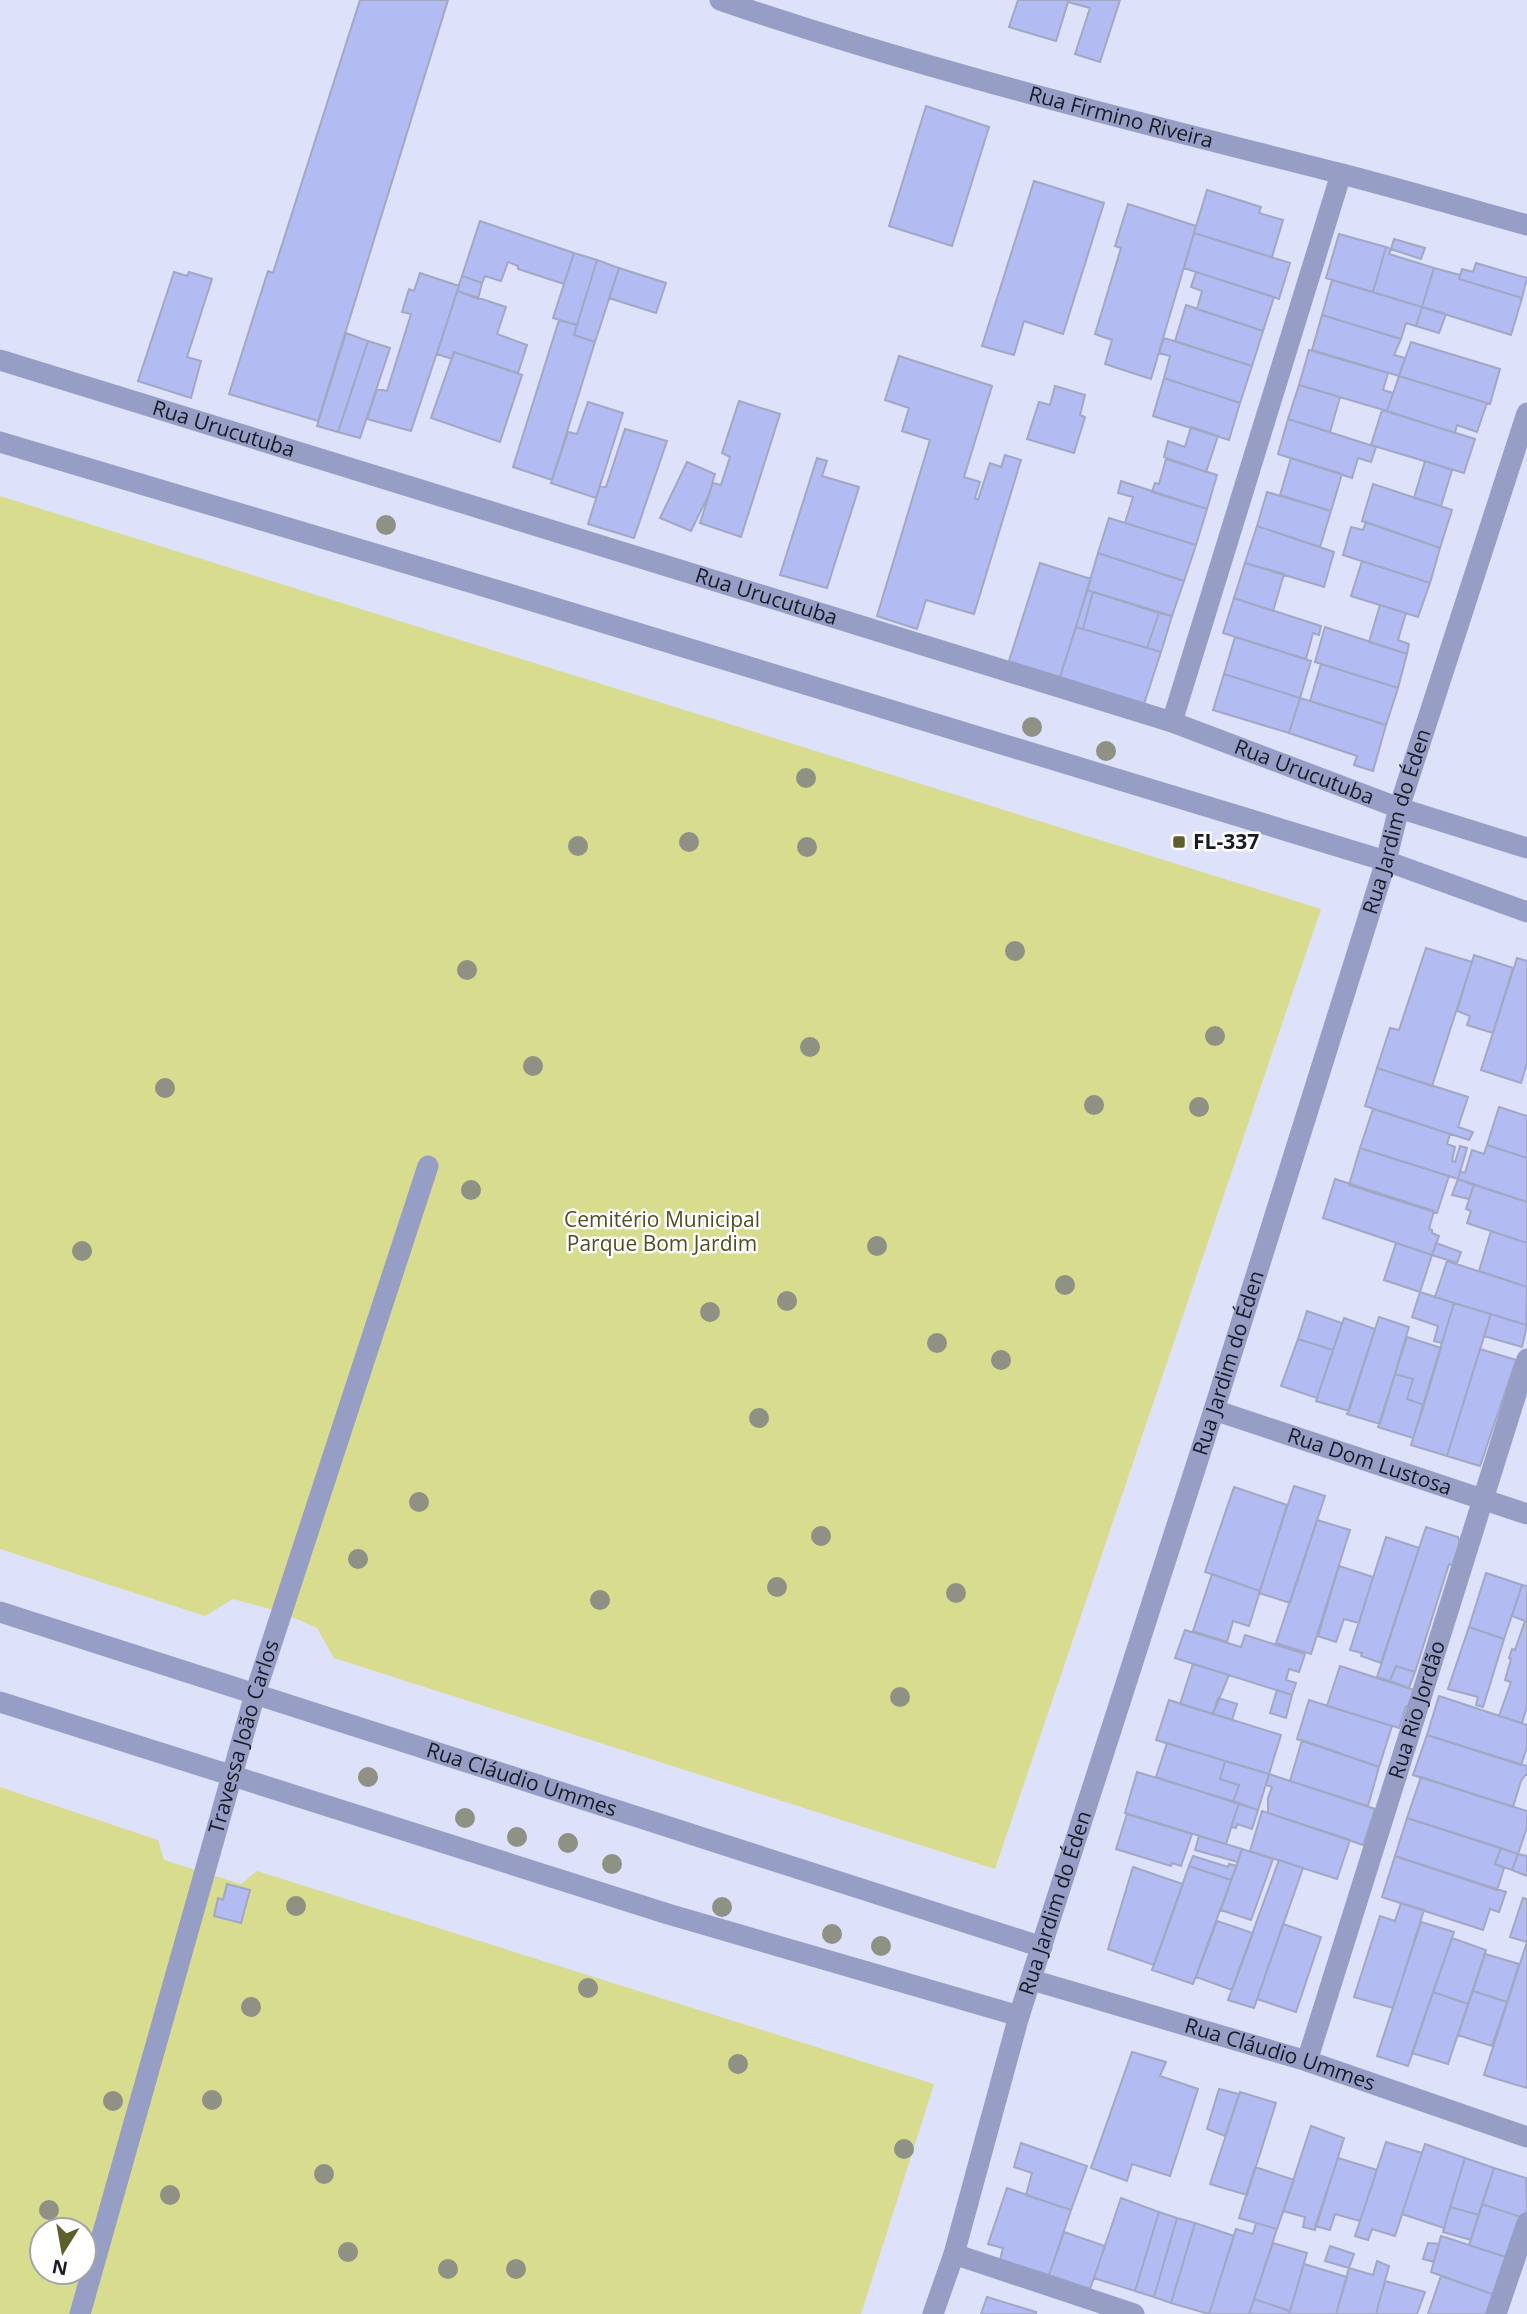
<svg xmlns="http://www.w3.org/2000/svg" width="1527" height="2314" viewBox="0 0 1527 2314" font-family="'Open Sans',sans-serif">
	<rect width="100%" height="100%" fill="#dde1fa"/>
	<!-- green -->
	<path fill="#d8dc8e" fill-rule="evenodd" d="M 0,496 L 1321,909 L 995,1869 L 334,1658 L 317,1628 L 281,1612 L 233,1599 L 205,1616 L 0,1549 Z
		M 0,1787 L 158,1840 L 164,1860 L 241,1884 L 257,1871 L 934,2084 L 861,2314 L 0,2314 ZM 42,2230 L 84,2230 L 84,2272 L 42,2272 Z"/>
	<!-- building -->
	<path fill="#b2bcf2" stroke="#a2a7c4" stroke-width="2" d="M 360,0 L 448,0 L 318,421 L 229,394 L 268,271 L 273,273 Z
		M 1018,0 L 1120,0 L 1100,62 L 1075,54 L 1090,8 L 1068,2 L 1056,41 L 1009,27 Z
		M 926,106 L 989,127 L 952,246 L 889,226 Z
		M 1034,181 L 1104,203 L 1063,334 L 1024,321 L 1014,355 L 982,346 Z
		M 1207,190 L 1261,207 L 1259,213 L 1283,220 L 1272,257 L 1194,233 Z
		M 1128,204 L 1196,226 L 1151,379 L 1105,364 L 1112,340 L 1095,334 L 1121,248 L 1115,246 Z
		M 480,221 L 574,253 L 564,284 L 518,269 L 518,266 L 508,262 L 501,281 L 485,276 L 482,283 L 462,276 Z
		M 1194,233 L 1290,263 L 1279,299 L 1184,268 Z
		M 1339,234 L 1386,247 L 1373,292 L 1326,278 Z
		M 1394,239 L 1425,248 L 1421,259 L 1391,249 Z
		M 1386,247 L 1391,249 L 1389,254 L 1434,268 L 1422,307 L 1373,292 Z
		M 574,253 L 597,260 L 577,325 L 553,318 Z
		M 597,260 L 619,268 L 595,342 L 574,335 Z
		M 1476,263 L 1527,278 L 1522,298 L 1459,279 L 1462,269 L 1473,272 Z
		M 619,268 L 666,283 L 656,313 L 609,298 Z
		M 1434,268 L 1460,275 L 1459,279 L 1522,298 L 1511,335 L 1422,307 Z
		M 174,272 L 187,276 L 189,272 L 212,279 L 187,357 L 201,361 L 191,398 L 138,381 Z
		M 1196,272 L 1274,297 L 1263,331 L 1197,309 L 1202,291 L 1191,287 Z
		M 420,273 L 459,286 L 411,431 L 367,419 L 377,389 L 387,391 L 411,314 L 402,312 L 409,289 L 414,291 Z
		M 462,276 L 482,283 L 478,299 L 457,291 Z
		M 1332,280 L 1422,307 L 1416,326 L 1406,323 L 1401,339 L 1322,315 Z
		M 457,291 L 506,307 L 497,334 L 527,345 L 518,373 L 454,352 L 452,359 L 437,354 Z
		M 1186,305 L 1263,331 L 1252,366 L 1175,341 Z
		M 1422,307 L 1446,314 L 1439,333 L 1416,326 Z
		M 1322,315 L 1401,339 L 1394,355 L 1405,358 L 1399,376 L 1312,350 Z
		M 559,320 L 577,325 L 574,335 L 595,342 L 552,480 L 513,467 Z
		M 346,333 L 368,341 L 338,432 L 317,426 Z
		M 1164,338 L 1252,366 L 1240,403 L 1164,378 L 1170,356 L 1159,353 Z
		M 368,341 L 390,348 L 360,438 L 338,432 Z
		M 1411,342 L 1500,369 L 1490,404 L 1399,376 Z
		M 1309,350 L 1388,373 L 1383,390 L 1393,393 L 1387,411 L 1299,385 Z
		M 454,352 L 522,375 L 500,442 L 431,418 Z
		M 899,356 L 992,386 L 964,477 L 980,482 L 975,498 L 978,500 L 990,463 L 1001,467 L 1005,455 L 1021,460 L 974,614 L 926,600 L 917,629 L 877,616 L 930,440 L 902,431 L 909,408 L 885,400 Z
		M 1399,376 L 1487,403 L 1477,432 L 1457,425 L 1455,433 L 1387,411 Z
		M 1164,378 L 1240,403 L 1229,440 L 1153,416 Z
		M 1299,385 L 1340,397 L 1330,432 L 1288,419 Z
		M 1055,386 L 1085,395 L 1080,415 L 1085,417 L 1074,453 L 1027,439 L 1039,402 L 1050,405 Z
		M 739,401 L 780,414 L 741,537 L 700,523 L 713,483 L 721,485 L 730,457 L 722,453 Z
		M 588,402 L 623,413 L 596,498 L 551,483 L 568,432 L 577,434 Z
		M 1382,410 L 1475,439 L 1464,473 L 1371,445 Z
		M 1288,419 L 1376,447 L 1371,462 L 1358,458 L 1352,478 L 1278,454 Z
		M 1191,427 L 1218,436 L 1206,472 L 1164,457 L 1168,441 L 1185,447 Z
		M 625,429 L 667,441 L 634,538 L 588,524 L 600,486 L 606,487 Z
		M 817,458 L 827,461 L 822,476 L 859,487 L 827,588 L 780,575 Z
		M 1291,458 L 1342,474 L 1331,511 L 1280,495 Z
		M 1166,459 L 1217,475 L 1207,509 L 1152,492 L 1155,483 L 1159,484 Z
		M 1425,461 L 1452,470 L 1441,506 L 1414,498 Z
		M 687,462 L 715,474 L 709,494 L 691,531 L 660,518 Z
		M 1121,481 L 1207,509 L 1196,545 L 1125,523 L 1133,497 L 1118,493 Z
		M 1373,484 L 1452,510 L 1440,548 L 1362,521 Z
		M 1267,492 L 1331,511 L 1320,547 L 1257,526 Z
		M 1109,518 L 1196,545 L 1184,581 L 1098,553 Z
		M 1366,522 L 1440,548 L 1430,583 L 1343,555 L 1351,527 L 1363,530 Z
		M 1257,526 L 1334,552 L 1324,587 L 1245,563 Z
		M 1098,553 L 1184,581 L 1172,616 L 1087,590 Z
		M 1362,561 L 1430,583 L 1418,617 L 1351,596 Z
		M 1040,563 L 1091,579 L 1060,677 L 1009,661 Z
		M 1245,563 L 1284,574 L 1273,611 L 1234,598 Z
		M 1087,590 L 1093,592 L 1083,629 L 1076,627 Z
		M 1093,592 L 1159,613 L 1147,648 L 1083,629 Z
		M 1234,598 L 1321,626 L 1319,635 L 1313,633 L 1306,659 L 1223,633 Z
		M 1380,605 L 1406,613 L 1398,640 L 1409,644 L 1407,654 L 1369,642 Z
		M 1159,613 L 1172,616 L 1161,652 L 1147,648 Z
		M 1076,627 L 1161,652 L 1144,704 L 1060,677 Z
		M 1325,627 L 1407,654 L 1398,688 L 1315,662 Z
		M 1235,637 L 1311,661 L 1300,698 L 1224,674 Z
		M 1321,664 L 1398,688 L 1386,725 L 1310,701 Z
		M 1224,674 L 1300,698 L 1289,733 L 1213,710 Z
		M 1300,698 L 1386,725 L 1373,771 L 1354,765 L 1357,756 L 1289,733 Z
		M 1426,948 L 1472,962 L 1432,1086 L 1377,1068 L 1390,1028 L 1399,1030 Z
		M 1474,955 L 1513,968 L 1493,1033 L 1467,1025 L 1470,1016 L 1457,1011 Z
		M 1517,958 L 1527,961 L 1527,1063 L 1521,1083 L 1481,1070 Z
		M 1377,1068 L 1468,1097 L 1458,1127 L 1473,1132 L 1469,1140 L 1365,1106 Z
		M 1499,1107 L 1527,1116 L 1527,1158 L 1487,1145 Z
		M 1373,1109 L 1450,1134 L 1447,1144 L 1455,1147 L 1452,1161 L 1455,1162 L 1460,1146 L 1467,1148 L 1458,1179 L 1360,1148 Z
		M 1487,1145 L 1527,1158 L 1527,1202 L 1458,1179 L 1460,1171 L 1465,1173 L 1472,1150 L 1484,1154 Z
		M 1360,1148 L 1449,1176 L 1437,1213 L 1349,1185 Z
		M 1335,1179 L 1434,1211 L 1429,1229 L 1432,1230 L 1432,1233 L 1439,1236 L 1432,1255 L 1323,1218 Z
		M 1458,1179 L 1474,1185 L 1469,1199 L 1452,1195 Z
		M 1474,1185 L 1527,1202 L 1527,1243 L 1467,1223 L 1471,1211 L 1466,1209 Z
		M 1491,1231 L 1527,1243 L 1527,1287 L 1479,1271 Z
		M 1396,1243 L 1432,1255 L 1420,1292 L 1384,1280 Z
		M 1436,1243 L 1461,1252 L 1457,1263 L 1432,1255 Z
		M 1447,1261 L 1527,1287 L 1526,1325 L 1435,1297 Z
		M 1420,1292 L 1454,1303 L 1442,1343 L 1434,1341 L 1438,1326 L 1412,1317 Z
		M 1454,1303 L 1491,1314 L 1447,1456 L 1411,1445 Z
		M 1307,1311 L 1342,1323 L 1333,1350 L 1298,1339 Z
		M 1491,1314 L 1527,1325 L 1522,1347 L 1484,1336 Z
		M 1379,1317 L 1409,1327 L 1380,1424 L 1347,1414 Z
		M 1344,1318 L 1375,1329 L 1349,1411 L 1316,1401 Z
		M 1407,1337 L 1441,1348 L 1424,1405 L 1407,1399 L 1413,1379 L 1395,1374 Z
		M 1298,1339 L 1333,1350 L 1317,1398 L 1281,1386 Z
		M 1480,1349 L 1516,1360 L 1480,1466 L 1447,1456 Z
		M 1395,1374 L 1413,1379 L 1407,1399 L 1424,1405 L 1413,1438 L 1378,1427 Z
		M 1294,1486 L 1325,1496 L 1290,1603 L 1259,1593 Z
		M 1234,1487 L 1287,1505 L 1260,1591 L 1205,1572 Z
		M 1317,1520 L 1350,1530 L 1311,1654 L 1276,1643 Z
		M 1426,1527 L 1458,1537 L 1461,1548 L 1455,1566 L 1449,1564 L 1415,1672 L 1396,1666 L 1390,1681 L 1377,1677 Z
		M 1386,1537 L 1419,1548 L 1381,1663 L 1361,1656 L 1362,1653 L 1350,1650 Z
		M 1339,1566 L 1373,1577 L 1359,1623 L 1344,1619 L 1336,1642 L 1318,1636 Z
		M 1486,1573 L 1522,1585 L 1504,1639 L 1469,1627 Z
		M 1212,1574 L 1260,1591 L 1249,1626 L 1233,1621 L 1227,1642 L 1193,1631 Z
		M 1522,1585 L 1527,1586 L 1527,1706 L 1522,1723 L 1499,1716 L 1511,1682 L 1505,1680 L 1511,1659 L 1509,1658 L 1512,1649 L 1515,1650 L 1525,1621 L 1512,1616 Z
		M 1469,1627 L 1504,1639 L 1483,1707 L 1476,1705 L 1478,1697 L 1448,1689 Z
		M 1185,1630 L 1241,1647 L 1245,1635 L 1305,1654 L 1299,1672 L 1289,1669 L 1286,1680 L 1296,1683 L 1292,1695 L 1175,1658 Z
		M 1193,1664 L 1229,1675 L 1213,1714 L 1180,1704 Z
		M 1340,1666 L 1417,1691 L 1411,1707 L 1406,1706 L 1399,1728 L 1327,1706 Z
		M 1396,1666 L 1415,1672 L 1409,1688 L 1390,1681 Z
		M 1277,1690 L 1292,1695 L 1286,1718 L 1270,1713 Z
		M 1439,1696 L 1527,1725 L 1527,1747 L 1521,1765 L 1427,1735 Z
		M 1218,1698 L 1237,1704 L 1232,1720 L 1213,1714 Z
		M 1169,1700 L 1281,1735 L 1269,1774 L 1156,1740 Z
		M 1309,1700 L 1392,1726 L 1379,1767 L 1297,1739 Z
		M 1427,1735 L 1527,1766 L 1527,1775 L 1525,1775 L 1521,1781 L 1513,1807 L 1413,1775 Z
		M 1302,1740 L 1379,1767 L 1368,1806 L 1290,1781 Z
		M 1167,1743 L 1225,1761 L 1220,1779 L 1239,1785 L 1233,1802 L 1156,1777 Z
		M 1225,1761 L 1269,1774 L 1258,1810 L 1233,1802 L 1239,1785 L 1220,1779 Z
		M 1137,1772 L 1239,1803 L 1226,1844 L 1125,1813 Z
		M 1269,1774 L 1375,1809 L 1363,1845 L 1268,1813 L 1268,1798 L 1272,1787 L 1266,1785 Z
		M 1421,1777 L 1527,1811 L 1527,1827 L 1518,1854 L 1407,1818 Z
		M 1239,1803 L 1258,1810 L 1252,1829 L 1237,1824 L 1236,1828 L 1231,1827 Z
		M 1262,1811 L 1350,1840 L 1337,1879 L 1250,1851 Z
		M 1127,1814 L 1192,1834 L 1181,1866 L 1172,1863 L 1171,1866 L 1116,1849 Z
		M 1407,1818 L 1501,1848 L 1495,1864 L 1504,1868 L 1497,1890 L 1395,1856 Z
		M 1199,1836 L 1242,1849 L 1238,1862 L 1195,1850 Z
		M 1501,1848 L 1518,1854 L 1512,1870 L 1495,1864 Z
		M 1242,1849 L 1273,1859 L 1251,1920 L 1221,1910 Z
		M 1518,1854 L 1527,1856 L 1527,1876 L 1512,1870 Z
		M 1193,1856 L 1228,1867 L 1229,1864 L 1237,1866 L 1231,1880 L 1189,1866 Z
		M 1395,1856 L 1506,1892 L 1499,1912 L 1490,1909 L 1483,1930 L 1382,1897 Z
		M 1279,1860 L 1303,1868 L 1254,2008 L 1228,2000 Z
		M 1189,1866 L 1231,1880 L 1193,1984 L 1152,1970 Z
		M 1133,1867 L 1183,1884 L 1154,1965 L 1108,1949 Z
		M 227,1884 L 250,1890 L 241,1923 L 214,1916 L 218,1898 L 223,1900 Z
		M 1523,1898 L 1527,1899 L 1527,1942 L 1510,1937 Z
		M 1401,1903 L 1424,1910 L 1393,2008 L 1354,1997 L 1380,1916 L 1395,1921 Z
		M 1217,1921 L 1253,1933 L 1232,1990 L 1196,1977 Z
		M 1421,1922 L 1454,1932 L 1408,2066 L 1377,2056 Z
		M 1283,1924 L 1321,1937 L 1296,2012 L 1257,1999 Z
		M 1452,1938 L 1486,1950 L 1468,2004 L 1433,1992 Z
		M 1527,1942 L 1527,2088 L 1484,2075 Z
		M 1485,1954 L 1519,1964 L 1507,2002 L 1473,1991 Z
		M 1473,1991 L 1507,2002 L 1492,2046 L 1458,2035 Z
		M 1433,1992 L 1468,2004 L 1448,2064 L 1412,2053 Z
		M 1132,2052 L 1166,2062 L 1160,2076 L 1198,2089 L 1170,2176 L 1132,2164 L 1127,2181 L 1091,2168 Z
		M 1219,2089 L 1239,2094 L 1225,2136 L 1207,2129 Z
		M 1240,2092 L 1276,2103 L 1247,2195 L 1210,2184 Z
		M 1311,2126 L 1344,2138 L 1315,2230 L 1303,2227 L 1305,2217 L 1283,2211 Z
		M 1386,2142 L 1422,2153 L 1395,2236 L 1372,2229 L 1368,2240 L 1355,2236 Z
		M 1021,2143 L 1087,2166 L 1071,2210 L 1026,2195 L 1032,2173 L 1014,2167 Z
		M 1425,2144 L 1465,2158 L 1444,2228 L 1402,2214 Z
		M 1338,2158 L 1377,2170 L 1360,2221 L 1335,2214 L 1330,2230 L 1315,2226 Z
		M 1465,2158 L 1494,2168 L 1479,2215 L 1450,2207 Z
		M 1255,2167 L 1294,2180 L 1277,2229 L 1239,2218 Z
		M 1494,2168 L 1526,2178 L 1527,2210 L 1524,2218 L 1482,2204 Z
		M 1007,2188 L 1071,2210 L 1049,2275 L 1000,2260 L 1003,2248 L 988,2244 Z
		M 1121,2198 L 1159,2212 L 1135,2291 L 1094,2278 Z
		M 1482,2204 L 1524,2218 L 1509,2258 L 1469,2245 Z
		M 1450,2207 L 1479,2215 L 1471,2240 L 1443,2232 Z
		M 1159,2212 L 1177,2218 L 1154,2297 L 1135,2291 Z
		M 1177,2218 L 1195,2223 L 1171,2303 L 1154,2297 Z
		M 1195,2223 L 1234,2236 L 1209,2314 L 1171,2303 Z
		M 1256,2223 L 1277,2229 L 1249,2314 L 1209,2314 L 1236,2229 L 1253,2234 Z
		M 1064,2232 L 1105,2246 L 1090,2289 L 1049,2275 Z
		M 1441,2236 L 1509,2258 L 1495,2295 L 1431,2272 Z
		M 1273,2243 L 1307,2253 L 1290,2311 L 1254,2299 Z
		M 1428,2243 L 1439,2244 L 1434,2262 L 1423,2259 Z
		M 1330,2246 L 1354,2254 L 1349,2268 L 1325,2261 Z
		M 1377,2261 L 1389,2266 L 1376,2314 L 1336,2314 L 1349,2268 L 1373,2275 Z
		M 1304,2264 L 1347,2277 L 1336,2314 L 1289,2314 Z
		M 1441,2276 L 1495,2295 L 1488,2314 L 1428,2314 Z
		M 1385,2281 L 1425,2292 L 1417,2314 L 1376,2314 Z
		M 987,2297 L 1036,2312 L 1036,2314 L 981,2314 Z
		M 1254,2299 L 1290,2311 L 1289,2314 L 1249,2314 Z"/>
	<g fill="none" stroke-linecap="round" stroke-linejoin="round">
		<!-- lane -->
		<g stroke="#969ec5" stroke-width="21">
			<path id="s1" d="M 0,1612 L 1042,1947"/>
			<path d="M 0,1702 L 668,1914 L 1019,2016"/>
			<path id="s2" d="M 80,2314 L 255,1694 L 428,1166"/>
		</g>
		<!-- street -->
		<g stroke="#969ec5" stroke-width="21">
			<path id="s3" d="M 720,0 C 923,70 1130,120 1338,173 C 1401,189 1464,208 1527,225"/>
			<path id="s4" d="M 0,360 L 1172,722 L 1399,808 L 1527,848"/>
			<path d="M 0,442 L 506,593 L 1386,861 L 1527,912"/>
			<path d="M 1172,722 L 1341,174"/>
			<path id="s5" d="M 1214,1410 L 1527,1514"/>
			<path id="s6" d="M 1032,1980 L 1307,2061 L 1527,2137"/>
			<path id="s7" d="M 1307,2061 L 1527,1359"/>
			<path d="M 954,2254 L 1134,2314"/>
			<path id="s8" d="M 933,2314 L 954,2254 L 1019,2016 L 1214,1410 L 1386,861 L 1399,808 L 1527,413"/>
			<path d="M 1496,2314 L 1527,2223"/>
		</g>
	</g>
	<!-- trees -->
	<g fill="#8e9184">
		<circle cx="386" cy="525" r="10"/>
		<circle cx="1032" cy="727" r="10"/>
		<circle cx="1106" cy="751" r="10"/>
		<circle cx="806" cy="778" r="10"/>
		<circle cx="689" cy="842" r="10"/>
		<circle cx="578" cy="846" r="10"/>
		<circle cx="807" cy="847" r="10"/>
		<circle cx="1015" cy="951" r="10"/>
		<circle cx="467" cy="970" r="10"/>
		<circle cx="1215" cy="1036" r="10"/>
		<circle cx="810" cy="1047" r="10"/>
		<circle cx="533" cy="1066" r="10"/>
		<circle cx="165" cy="1088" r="10"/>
		<circle cx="1094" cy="1105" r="10"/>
		<circle cx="1199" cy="1107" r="10"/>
		<circle cx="471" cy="1190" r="10"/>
		<circle cx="877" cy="1246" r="10"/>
		<circle cx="82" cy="1251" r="10"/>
		<circle cx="1065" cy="1285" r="10"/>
		<circle cx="787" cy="1301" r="10"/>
		<circle cx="710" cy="1312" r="10"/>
		<circle cx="937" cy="1343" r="10"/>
		<circle cx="1001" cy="1360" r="10"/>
		<circle cx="759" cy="1418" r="10"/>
		<circle cx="419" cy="1502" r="10"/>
		<circle cx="821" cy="1536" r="10"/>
		<circle cx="358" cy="1559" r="10"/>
		<circle cx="777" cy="1587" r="10"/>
		<circle cx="956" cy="1593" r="10"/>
		<circle cx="600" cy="1600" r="10"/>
		<circle cx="900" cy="1697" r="10"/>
		<circle cx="368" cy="1777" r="10"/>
		<circle cx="465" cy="1818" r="10"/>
		<circle cx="517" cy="1837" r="10"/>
		<circle cx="568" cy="1843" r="10"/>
		<circle cx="612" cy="1864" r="10"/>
		<circle cx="296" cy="1906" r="10"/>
		<circle cx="722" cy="1907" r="10"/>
		<circle cx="832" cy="1934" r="10"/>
		<circle cx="881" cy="1946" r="10"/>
		<circle cx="588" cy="1988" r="10"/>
		<circle cx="251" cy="2007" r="10"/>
		<circle cx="738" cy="2064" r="10"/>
		<circle cx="212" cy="2100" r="10"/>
		<circle cx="113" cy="2101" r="10"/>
		<circle cx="904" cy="2149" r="10"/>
		<circle cx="324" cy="2174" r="10"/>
		<circle cx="170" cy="2195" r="10"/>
		<circle cx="49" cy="2210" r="10"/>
		<circle cx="348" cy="2252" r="10"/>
		<circle cx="448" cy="2269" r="10"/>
		<circle cx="516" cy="2269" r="10"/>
	</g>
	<!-- markers -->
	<rect fill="#5d5f2c" stroke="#fff" stroke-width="2.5" x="1172" y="835" width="14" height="14" rx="3.5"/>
	<g text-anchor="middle" stroke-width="5" stroke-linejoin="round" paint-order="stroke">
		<!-- street labels -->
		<g font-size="21" fill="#191b26" stroke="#fff">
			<text dy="7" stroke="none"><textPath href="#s3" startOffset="418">Rua Firmino Riveira</textPath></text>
			<text dy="7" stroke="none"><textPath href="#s4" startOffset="234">Rua Urucutuba</textPath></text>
			<text dy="7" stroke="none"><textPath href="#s4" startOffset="802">Rua Urucutuba</textPath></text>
			<text dy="7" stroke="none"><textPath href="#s4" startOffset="1368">Rua Urucutuba</textPath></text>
			<text dy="7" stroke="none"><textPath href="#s8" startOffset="1563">Rua Jardim do Éden</textPath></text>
			<text dy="7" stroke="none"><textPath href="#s8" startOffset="996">Rua Jardim do Éden</textPath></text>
			<text dy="7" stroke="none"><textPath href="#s5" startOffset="164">Rua Dom Lustosa</textPath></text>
			<text dy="7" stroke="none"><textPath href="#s7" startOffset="368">Rua Rio Jordão</textPath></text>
			<text dy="7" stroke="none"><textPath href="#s2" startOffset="600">Travessa João Carlos</textPath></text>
			<text dy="7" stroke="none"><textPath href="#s1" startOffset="548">Rua Cláudio Ummes</textPath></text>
			<text dy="7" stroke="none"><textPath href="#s8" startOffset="429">Rua Jardim do Éden</textPath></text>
			<text dy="7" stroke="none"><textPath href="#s6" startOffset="259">Rua Cláudio Ummes</textPath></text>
		</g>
		<!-- poi labels -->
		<g font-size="21" font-weight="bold" fill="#191b26" stroke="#fff" text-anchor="start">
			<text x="1193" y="849">FL-337</text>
		</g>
		<!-- park labels -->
		<g font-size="21" fill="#4e5024" stroke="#fff">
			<text x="662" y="1227">Cemitério Municipal<tspan x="662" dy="24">Parque Bom Jardim</tspan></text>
		</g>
	</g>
	<!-- north arrow -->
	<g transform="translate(63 2251) rotate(191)"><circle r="33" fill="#ffffff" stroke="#a3a4a8" stroke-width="2"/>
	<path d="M0-5L12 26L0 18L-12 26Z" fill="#5d5f2c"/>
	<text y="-10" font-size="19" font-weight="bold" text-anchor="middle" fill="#191b26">N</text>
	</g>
</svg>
